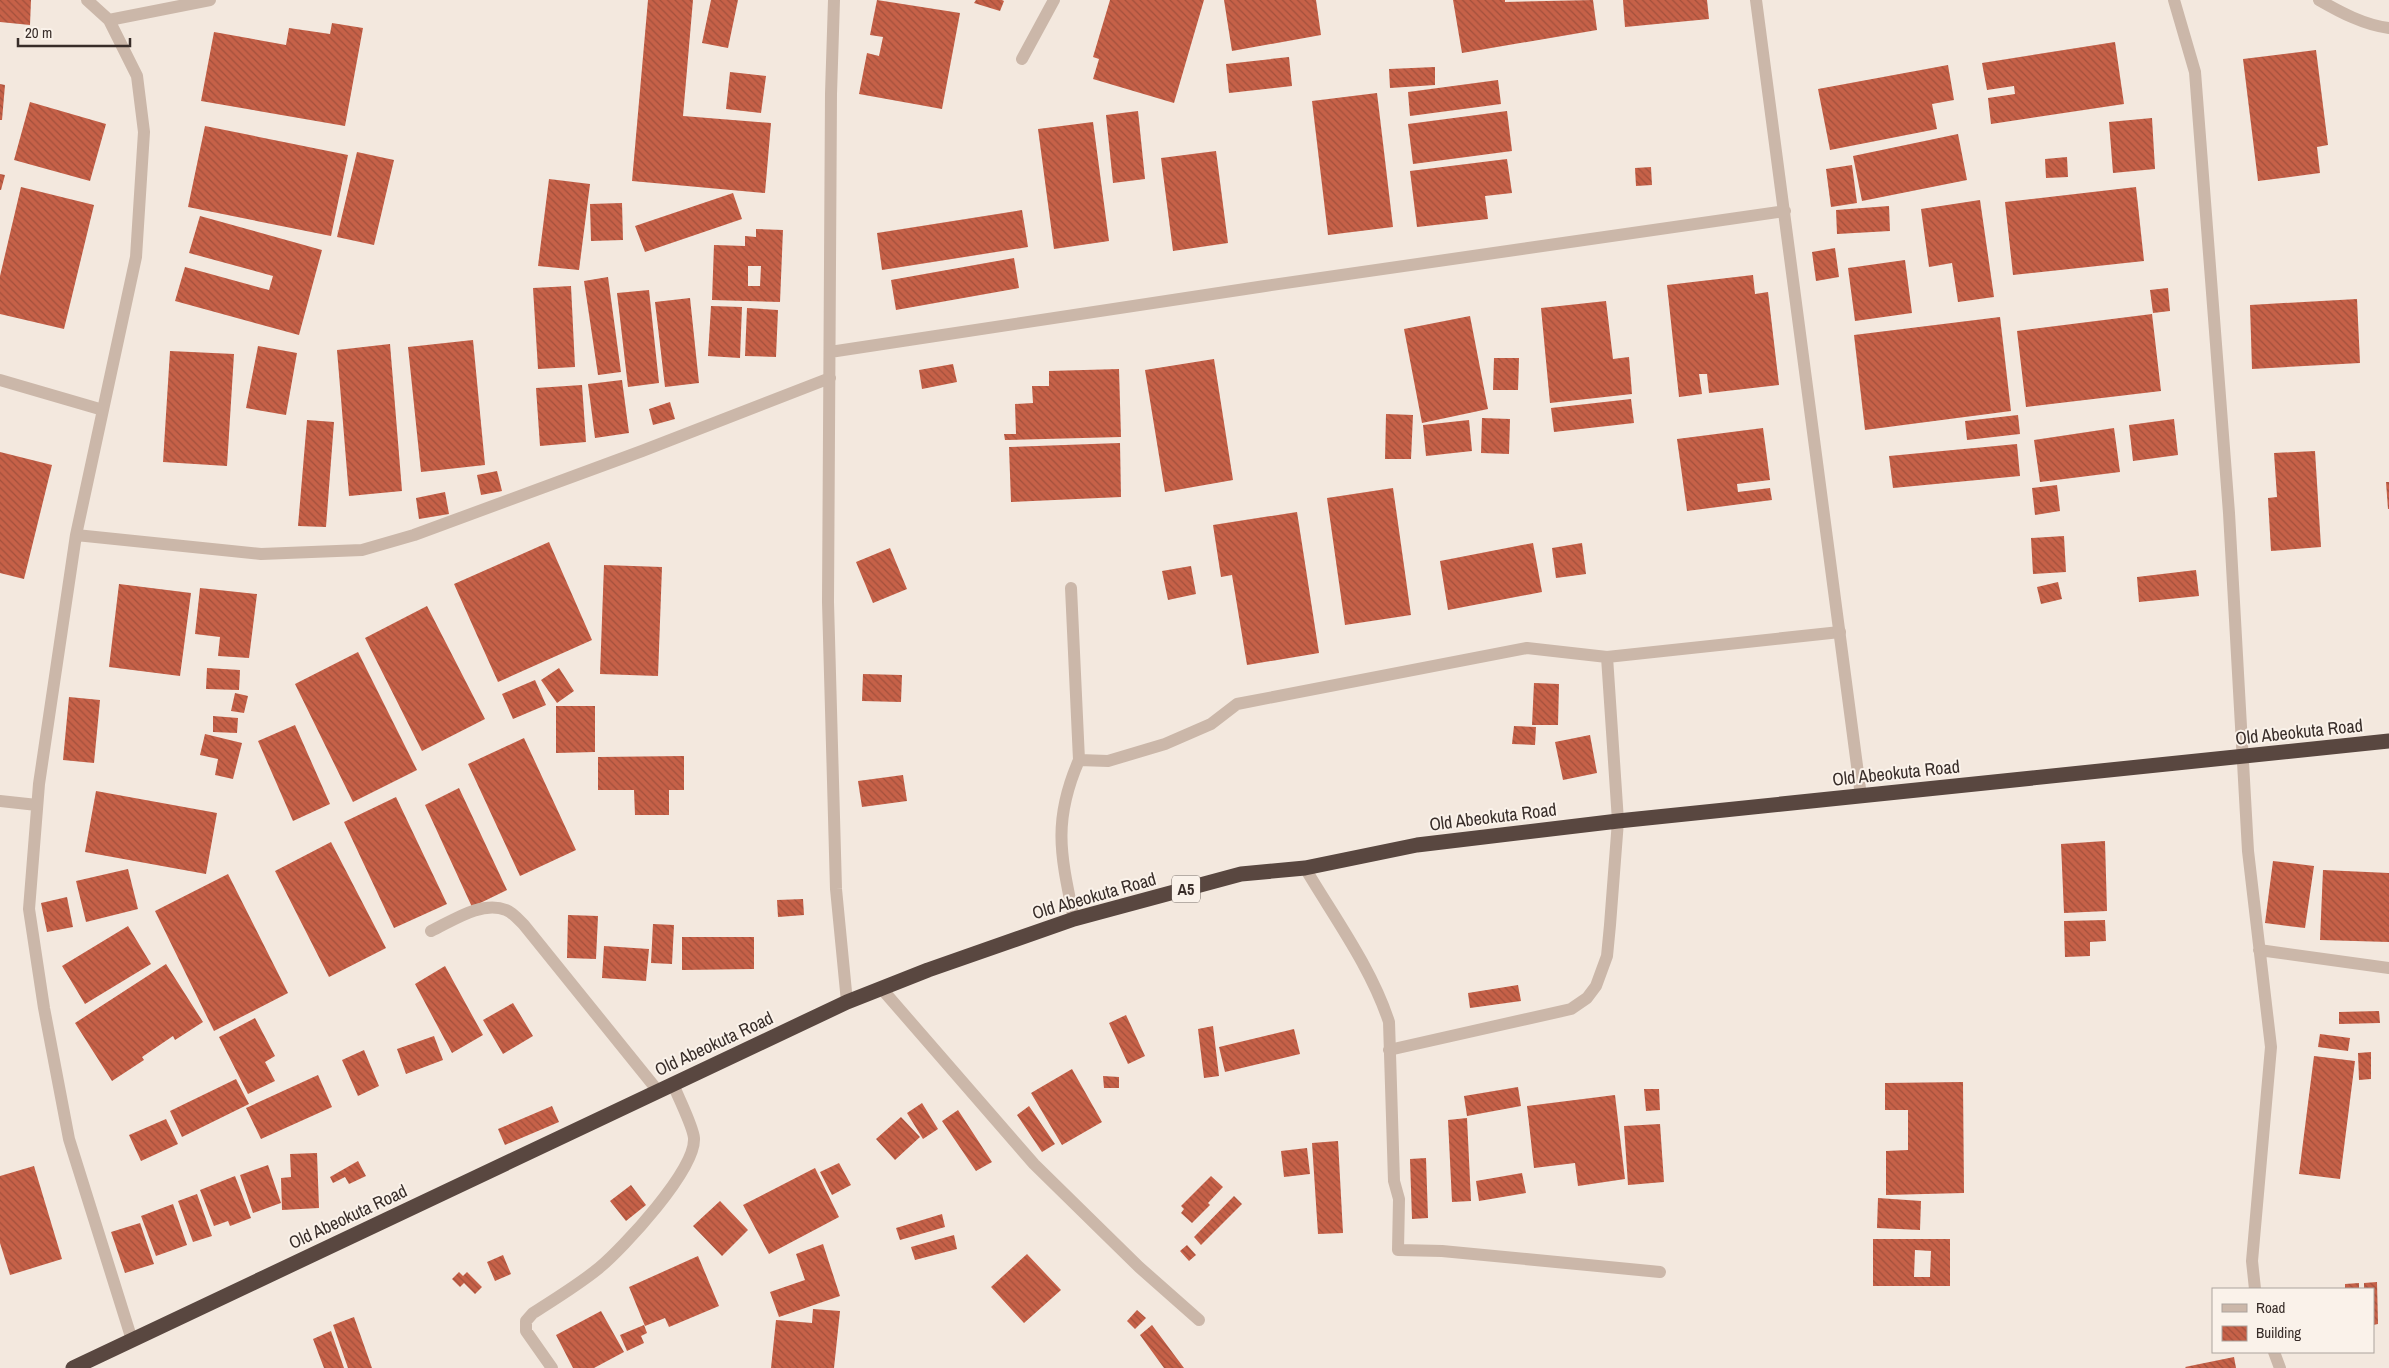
<svg xmlns="http://www.w3.org/2000/svg" width="2389" height="1368" viewBox="0 0 2389 1368" font-family="'Archivo Narrow',sans-serif">
	<defs>
		<pattern id="building-back-hatch" width="6" height="6" patternUnits="userSpaceOnUse" patternTransform="scale(1.25)"><rect width="6" height="6" fill="#c66148"/><path d="M-1 5l2 2M0 0l6 6M5-1l2 2" fill="none" stroke="#a2503c"/></pattern>
	</defs>
	<rect width="100%" height="100%" fill="#f3e8de"/>
	<!-- building -->
	<path fill="url(#building-back-hatch)" fill-rule="evenodd" d="M 0,0 L 31,0 L 30,25 L 0,22 Z
		M 648,0 L 693,0 L 683,116 L 771,123 L 765,193 L 632,181 Z
		M 711,0 L 738,0 L 728,48 L 702,43 Z
		M 877,0 L 960,13 L 942,109 L 859,94 L 867,53 L 879,56 L 883,37 L 870,35 Z
		M 976,0 L 1002,0 L 1004,1 L 1000,11 L 974,3 Z
		M 1110,0 L 1204,0 L 1174,103 L 1093,79 L 1099,59 L 1093,57 Z
		M 1224,0 L 1316,0 L 1321,35 L 1232,51 Z
		M 1453,0 L 1505,0 L 1505,2 L 1593,0 L 1597,30 L 1462,53 Z
		M 1623,0 L 1707,0 L 1709,19 L 1625,27 Z
		M 332,23 L 363,28 L 345,126 L 201,101 L 214,32 L 286,45 L 289,28 L 330,34 Z
		M 2115,42 L 2124,104 L 1991,124 L 1988,98 L 2015,94 L 2014,86 L 1987,90 L 1982,63 Z
		M 2316,50 L 2328,145 L 2317,147 L 2320,173 L 2258,181 L 2243,59 Z
		M 1289,57 L 1292,86 L 1229,93 L 1226,64 Z
		M 1948,65 L 1954,100 L 1932,104 L 1937,129 L 1830,150 L 1818,89 Z
		M 1435,67 L 1435,85 L 1390,88 L 1389,69 Z
		M 730,72 L 766,76 L 761,113 L 726,109 Z
		M 1498,80 L 1501,104 L 1410,116 L 1408,92 Z
		M 0,84 L 5,85 L 2,120 L 0,120 Z
		M 1377,93 L 1393,227 L 1328,235 L 1312,101 Z
		M 30,102 L 106,124 L 90,181 L 14,160 Z
		M 1138,111 L 1145,179 L 1113,183 L 1106,115 Z
		M 1507,111 L 1512,151 L 1413,164 L 1408,124 Z
		M 2152,118 L 2155,169 L 2113,173 L 2109,122 Z
		M 1093,122 L 1109,241 L 1054,249 L 1038,129 Z
		M 205,126 L 348,155 L 331,236 L 188,207 Z
		M 1958,134 L 1967,180 L 1862,201 L 1853,156 Z
		M 1216,151 L 1228,243 L 1173,251 L 1161,158 Z
		M 357,152 L 394,160 L 374,245 L 337,237 Z
		M 2067,157 L 2068,177 L 2046,178 L 2045,159 Z
		M 1507,159 L 1512,193 L 1485,196 L 1488,219 L 1417,227 L 1410,171 Z
		M 1852,165 L 1857,203 L 1831,207 L 1826,169 Z
		M 1651,167 L 1652,185 L 1636,186 L 1635,168 Z
		M 0,174 L 5,175 L 1,190 L 0,190 Z
		M 549,179 L 590,184 L 579,270 L 538,266 Z
		M 21,187 L 94,205 L 64,329 L 0,314 L 0,276 Z
		M 2136,187 L 2144,261 L 2013,275 L 2005,202 Z
		M 733,193 L 742,219 L 645,252 L 635,226 Z
		M 1980,200 L 1994,297 L 1958,302 L 1952,263 L 1929,267 L 1921,209 Z
		M 622,203 L 623,240 L 591,241 L 590,204 Z
		M 1889,206 L 1890,231 L 1837,234 L 1836,210 Z
		M 1022,210 L 1028,247 L 882,270 L 877,233 Z
		M 200,216 L 322,250 L 299,335 L 175,301 L 185,267 L 269,290 L 273,276 L 189,253 Z
		M 756,229 L 783,230 L 780,302 L 712,300 L 714,245 L 745,246 L 745,236 L 756,237 ZM 748,266 L 761,266 L 760,286 L 748,286 Z
		M 1835,248 L 1839,277 L 1816,281 L 1812,252 Z
		M 1014,258 L 1019,288 L 896,310 L 891,280 Z
		M 1905,260 L 1912,313 L 1855,321 L 1848,268 Z
		M 1753,275 L 1755,294 L 1768,292 L 1779,385 L 1709,393 L 1707,374 L 1699,374 L 1702,394 L 1679,397 L 1667,285 Z
		M 608,277 L 621,372 L 598,375 L 584,281 Z
		M 571,286 L 575,367 L 538,369 L 533,288 Z
		M 2168,288 L 2170,311 L 2153,313 L 2150,290 Z
		M 649,290 L 659,383 L 628,387 L 617,293 Z
		M 690,298 L 699,383 L 665,387 L 655,302 Z
		M 2357,299 L 2360,363 L 2252,369 L 2250,305 Z
		M 1606,301 L 1613,359 L 1629,357 L 1632,394 L 1550,403 L 1541,308 Z
		M 711,306 L 742,307 L 740,358 L 708,356 Z
		M 747,308 L 778,310 L 776,357 L 745,356 Z
		M 2152,314 L 2161,391 L 2026,407 L 2017,331 Z
		M 1470,316 L 1488,409 L 1422,423 L 1404,329 Z
		M 2000,317 L 2011,411 L 1865,430 L 1854,335 Z
		M 473,340 L 485,465 L 421,472 L 408,347 Z
		M 390,344 L 402,491 L 349,496 L 337,350 Z
		M 258,346 L 297,353 L 286,415 L 246,408 Z
		M 170,351 L 234,354 L 227,466 L 163,462 Z
		M 1494,358 L 1519,358 L 1518,390 L 1493,390 Z
		M 1214,359 L 1233,480 L 1165,492 L 1145,370 Z
		M 953,364 L 957,382 L 922,389 L 919,370 Z
		M 1119,369 L 1121,437 L 1005,440 L 1004,434 L 1016,434 L 1015,404 L 1033,403 L 1032,386 L 1049,386 L 1049,371 Z
		M 622,380 L 629,433 L 595,438 L 588,384 Z
		M 582,385 L 586,442 L 540,446 L 536,388 Z
		M 1631,399 L 1634,423 L 1554,432 L 1551,408 Z
		M 670,402 L 675,419 L 653,425 L 649,409 Z
		M 1386,414 L 1413,415 L 1411,459 L 1385,459 Z
		M 2018,415 L 2020,434 L 1967,440 L 1965,421 Z
		M 1482,418 L 1510,419 L 1509,454 L 1481,453 Z
		M 2174,419 L 2178,455 L 2133,461 L 2129,425 Z
		M 307,420 L 334,422 L 326,527 L 298,526 Z
		M 1469,420 L 1472,451 L 1426,456 L 1423,425 Z
		M 1763,428 L 1770,480 L 1737,484 L 1738,492 L 1770,488 L 1772,500 L 1687,511 L 1677,439 Z
		M 2114,428 L 2120,472 L 2040,482 L 2034,440 Z
		M 1120,443 L 1121,497 L 1011,502 L 1009,447 Z
		M 2017,444 L 2020,476 L 1893,488 L 1889,456 Z
		M 2315,451 L 2321,547 L 2271,551 L 2268,498 L 2277,497 L 2274,453 Z
		M 0,452 L 52,465 L 24,579 L 0,573 Z
		M 497,471 L 502,491 L 481,495 L 477,475 Z
		M 2386,482 L 2389,482 L 2389,509 L 2388,509 Z
		M 2057,485 L 2060,511 L 2035,515 L 2032,488 Z
		M 1393,488 L 1411,615 L 1345,625 L 1327,498 Z
		M 445,492 L 449,514 L 419,519 L 416,498 Z
		M 1297,512 L 1319,653 L 1247,665 L 1232,575 L 1221,577 L 1213,525 Z
		M 2064,536 L 2066,572 L 2033,574 L 2031,538 Z
		M 549,542 L 592,640 L 498,682 L 454,584 Z
		M 1533,543 L 1542,592 L 1448,610 L 1440,561 Z
		M 1582,543 L 1586,574 L 1556,578 L 1552,548 Z
		M 890,548 L 907,589 L 873,603 L 856,562 Z
		M 604,565 L 662,567 L 658,676 L 600,674 Z
		M 1191,566 L 1196,594 L 1168,600 L 1162,571 Z
		M 2196,570 L 2199,596 L 2139,602 L 2137,577 Z
		M 2058,582 L 2062,599 L 2041,604 L 2037,587 Z
		M 119,584 L 191,593 L 180,676 L 109,667 Z
		M 200,588 L 257,594 L 249,658 L 218,656 L 220,637 L 195,634 Z
		M 427,606 L 485,719 L 422,751 L 365,638 Z
		M 358,652 L 417,770 L 353,802 L 295,684 Z
		M 207,668 L 240,670 L 239,690 L 206,689 Z
		M 559,668 L 574,691 L 557,703 L 541,680 Z
		M 863,674 L 902,675 L 901,702 L 862,701 Z
		M 535,680 L 546,705 L 513,719 L 502,694 Z
		M 1534,683 L 1559,684 L 1558,725 L 1532,725 Z
		M 235,693 L 248,696 L 244,713 L 231,711 Z
		M 69,697 L 100,700 L 94,763 L 63,760 Z
		M 556,706 L 595,706 L 595,752 L 556,753 Z
		M 213,716 L 238,718 L 237,733 L 213,732 Z
		M 295,725 L 330,804 L 293,821 L 258,741 Z
		M 1514,726 L 1536,727 L 1535,745 L 1512,744 Z
		M 205,734 L 242,743 L 233,779 L 215,775 L 218,759 L 200,755 Z
		M 1590,735 L 1597,773 L 1563,780 L 1555,742 Z
		M 524,738 L 576,850 L 520,876 L 468,764 Z
		M 684,756 L 684,790 L 669,790 L 669,815 L 635,815 L 634,790 L 598,790 L 598,757 Z
		M 903,775 L 907,801 L 862,807 L 858,781 Z
		M 459,788 L 507,890 L 472,907 L 425,805 Z
		M 96,791 L 217,813 L 206,874 L 85,852 Z
		M 396,797 L 447,904 L 394,928 L 344,822 Z
		M 2105,841 L 2107,911 L 2064,913 L 2061,844 Z
		M 331,842 L 386,948 L 329,977 L 275,871 Z
		M 2273,861 L 2314,866 L 2305,928 L 2265,923 Z
		M 128,869 L 138,909 L 86,922 L 76,881 Z
		M 2323,870 L 2389,873 L 2389,942 L 2320,940 Z
		M 228,874 L 288,993 L 214,1031 L 155,911 Z
		M 67,897 L 73,927 L 47,932 L 41,903 Z
		M 803,899 L 804,915 L 778,917 L 777,900 Z
		M 568,915 L 598,916 L 596,959 L 567,958 Z
		M 2105,920 L 2106,941 L 2090,942 L 2090,956 L 2065,957 L 2064,921 Z
		M 653,924 L 674,925 L 672,964 L 651,963 Z
		M 128,926 L 151,964 L 85,1004 L 62,966 Z
		M 682,937 L 754,937 L 754,969 L 682,970 Z
		M 604,946 L 649,949 L 646,981 L 602,978 Z
		M 166,964 L 203,1022 L 175,1040 L 173,1036 L 142,1057 L 144,1060 L 112,1081 L 75,1023 Z
		M 445,966 L 483,1035 L 452,1053 L 415,984 Z
		M 1518,985 L 1521,1001 L 1470,1008 L 1468,993 Z
		M 513,1003 L 533,1036 L 503,1054 L 483,1020 Z
		M 2379,1011 L 2380,1023 L 2339,1024 L 2339,1012 Z
		M 1126,1015 L 1145,1056 L 1128,1064 L 1109,1023 Z
		M 255,1018 L 275,1056 L 265,1062 L 275,1081 L 248,1094 L 219,1037 Z
		M 1213,1026 L 1219,1076 L 1204,1078 L 1198,1029 Z
		M 1294,1029 L 1300,1054 L 1225,1072 L 1219,1047 Z
		M 2320,1034 L 2350,1038 L 2348,1051 L 2318,1047 Z
		M 434,1036 L 443,1060 L 406,1074 L 397,1049 Z
		M 364,1050 L 379,1086 L 358,1096 L 342,1060 Z
		M 2371,1052 L 2371,1079 L 2359,1080 L 2358,1053 Z
		M 2314,1056 L 2355,1061 L 2340,1179 L 2299,1174 Z
		M 1072,1069 L 1102,1122 L 1062,1145 L 1031,1093 Z
		M 318,1075 L 332,1107 L 261,1139 L 246,1108 Z
		M 1103,1076 L 1119,1077 L 1119,1088 L 1104,1088 Z
		M 236,1079 L 249,1104 L 182,1137 L 170,1111 Z
		M 1963,1082 L 1964,1193 L 1886,1195 L 1886,1151 L 1908,1150 L 1908,1110 L 1885,1110 L 1885,1083 Z
		M 1518,1087 L 1521,1106 L 1467,1116 L 1464,1096 Z
		M 1644,1089 L 1659,1089 L 1660,1110 L 1646,1111 Z
		M 1615,1095 L 1625,1179 L 1578,1186 L 1575,1163 L 1534,1168 L 1527,1106 Z
		M 922,1103 L 938,1129 L 923,1139 L 907,1113 Z
		M 552,1106 L 559,1122 L 505,1145 L 498,1129 Z
		M 1029,1106 L 1055,1144 L 1042,1152 L 1017,1115 Z
		M 958,1110 L 992,1162 L 976,1171 L 942,1121 Z
		M 901,1117 L 920,1137 L 895,1160 L 876,1139 Z
		M 1467,1118 L 1471,1201 L 1452,1202 L 1448,1120 Z
		M 166,1119 L 178,1144 L 141,1161 L 129,1135 Z
		M 1660,1124 L 1664,1182 L 1628,1185 L 1624,1126 Z
		M 1338,1141 L 1343,1233 L 1318,1234 L 1312,1143 Z
		M 1307,1148 L 1310,1174 L 1284,1177 L 1281,1151 Z
		M 317,1153 L 319,1208 L 282,1210 L 281,1178 L 291,1177 L 290,1154 Z
		M 1426,1158 L 1428,1218 L 1412,1219 L 1410,1159 Z
		M 358,1161 L 366,1176 L 349,1184 L 345,1177 L 333,1183 L 330,1177 Z
		M 839,1163 L 851,1185 L 832,1195 L 820,1172 Z
		M 268,1165 L 281,1203 L 253,1213 L 240,1175 Z
		M 34,1166 L 62,1259 L 10,1275 L 0,1243 L 0,1176 Z
		M 815,1168 L 839,1217 L 769,1254 L 743,1205 Z
		M 1522,1173 L 1526,1193 L 1479,1201 L 1476,1181 Z
		M 235,1176 L 251,1218 L 230,1226 L 228,1221 L 214,1226 L 200,1190 Z
		M 1211,1176 L 1223,1187 L 1208,1203 L 1210,1205 L 1192,1223 L 1181,1213 L 1184,1209 L 1181,1206 Z
		M 631,1185 L 646,1205 L 626,1221 L 610,1201 Z
		M 197,1194 L 212,1236 L 193,1242 L 178,1201 Z
		M 1234,1196 L 1242,1204 L 1201,1245 L 1194,1237 Z
		M 1878,1198 L 1921,1201 L 1920,1230 L 1877,1228 Z
		M 720,1201 L 748,1230 L 722,1256 L 693,1226 Z
		M 173,1204 L 187,1245 L 156,1256 L 141,1216 Z
		M 942,1214 L 945,1227 L 900,1240 L 896,1228 Z
		M 140,1223 L 154,1264 L 125,1273 L 111,1232 Z
		M 954,1235 L 957,1249 L 915,1260 L 911,1247 Z
		M 1873,1239 L 1950,1239 L 1950,1286 L 1873,1286 ZM 1915,1250 L 1931,1251 L 1930,1277 L 1914,1277 Z
		M 823,1244 L 840,1296 L 779,1317 L 770,1292 L 805,1280 L 796,1254 Z
		M 1187,1245 L 1196,1255 L 1189,1261 L 1180,1251 Z
		M 1027,1254 L 1061,1290 L 1024,1323 L 991,1287 Z
		M 503,1255 L 511,1274 L 495,1281 L 487,1262 Z
		M 698,1256 L 719,1306 L 669,1327 L 665,1318 L 645,1326 L 629,1287 Z
		M 459,1272 L 463,1276 L 467,1272 L 482,1287 L 475,1294 L 464,1283 L 460,1287 L 452,1279 Z
		M 2377,1282 L 2378,1324 L 2373,1325 L 2373,1289 L 2364,1289 L 2364,1283 Z
		M 2359,1283 L 2359,1289 L 2345,1289 L 2345,1284 Z
		M 813,1309 L 840,1311 L 834,1368 L 771,1368 L 776,1320 L 812,1323 Z
		M 1137,1310 L 1146,1318 L 1135,1329 L 1127,1321 Z
		M 601,1311 L 624,1352 L 594,1368 L 573,1368 L 556,1335 Z
		M 354,1317 L 372,1368 L 348,1368 L 333,1325 Z
		M 644,1325 L 647,1333 L 641,1336 L 644,1343 L 627,1351 L 620,1335 Z
		M 1152,1325 L 1184,1368 L 1164,1368 L 1140,1335 Z
		M 331,1331 L 344,1368 L 324,1368 L 313,1339 Z
		M 2234,1357 L 2236,1368 L 2186,1368 L 2185,1367 Z"/>
	<g fill="none" stroke-linecap="round" stroke-linejoin="round">
		<!-- lane -->
		<path stroke="#cbb7a9" stroke-width="12" d="M 1071,588 L 1079,760 C 1052,822 1061,856 1074,919
			M 1079,760 L 1108,761 L 1165,744 L 1211,724 L 1237,704 L 1527,648 L 1607,657 L 1840,632
			M 1305,868 C 1334,917 1371,967 1389,1022 L 1394,1181 L 1399,1199 L 1398,1250 L 1442,1251 L 1660,1272
			M 431,931 C 452,921 482,900 506,910 C 512,912 519,920 524,925 L 658,1091
			M 881,988 L 1034,1164 L 1139,1267 L 1199,1320
			M 1389,1050 L 1571,1009 L 1587,998 L 1596,986 L 1607,956 L 1610,925 L 1618,821 L 1607,657
			M 552,1368 L 526,1331 L 526,1321 L 533,1313 C 555,1299 578,1285 599,1268 C 623,1248 696,1170 694,1138 C 693,1126 678,1097 673,1084"/>
		<!-- street -->
		<path stroke="#cbb7a9" stroke-width="12" d="M 87,0 L 109,20 L 137,76 L 144,132 L 136,257 L 76,535 L 39,784 L 29,909 L 44,1008 L 69,1139 L 132,1340
			M 834,0 L 831,94 L 828,602 L 836,889 L 847,1002
			M 1756,0 L 1861,796
			M 2174,0 L 2195,72 L 2229,513 L 2248,851 L 2271,1047 L 2252,1261 L 2255,1289
			M 2319,0 C 2340,12 2364,25 2389,28
			M 109,20 L 210,0
			M 1022,59 L 1054,0
			M 830,352 L 1265,286 L 1785,211
			M 0,380 L 103,410
			M 76,535 L 261,554 L 362,550 L 414,535 L 642,451 L 830,378
			M 0,801 L 37,805
			M 2259,950 L 2389,968
			M 2274,1352 L 2280,1368"/>
		<!-- highway -->
		<path stroke="#594740" stroke-width="15" d="M 73,1368 L 847,1002 L 928,970 L 1074,919 L 1241,874 L 1305,868 L 1417,845 L 1618,821 L 2389,741"/>
	</g>
	<g text-anchor="middle" stroke-width="4" stroke-linejoin="round" paint-order="stroke">
		<!-- shield labels -->
		<rect fill="#faf2ea" stroke="#726863" stroke-width="1" x="1172" y="875.5" width="28" height="27" rx="4"/>
		<g font-size="16" font-weight="bold" fill="#382d29">
			<text x="1186" y="895">A5</text>
		</g>
		<!-- street labels -->
		<g font-size="18" fill="#382d29" stroke="#faf2ea">
			<text transform="translate(2299 732) rotate(-6)" y="6">Old Abeokuta Road</text>
			<text transform="translate(1896 773) rotate(-6)" y="6">Old Abeokuta Road</text>
			<text transform="translate(1493 817) rotate(-7)" y="6">Old Abeokuta Road</text>
			<text transform="translate(1094 896) rotate(-16)" y="6">Old Abeokuta Road</text>
			<text transform="translate(714 1044) rotate(-25)" y="6">Old Abeokuta Road</text>
			<text transform="translate(348 1217) rotate(-25)" y="6">Old Abeokuta Road</text>
		</g>
	</g>
	<!-- legend -->
	<rect x="2212" y="1288" width="162" height="65" fill="#faf2ea" stroke="#aca39d"/>
	<rect x="2222" y="1304" width="25" height="8" fill="#cbb7a9" stroke="#aca39d"/>
	<text x="2256" y="1313" font-size="15" fill="#382d29">Road</text>
	<rect x="2222" y="1326" width="25" height="15" fill="url(#building-back-hatch)" stroke="#aca39d"/>
	<text x="2256" y="1338" font-size="15" fill="#382d29">Building</text>
	<!-- scale -->
	<path d="M18 38v8h112v-8" fill="none" stroke="#382d29" stroke-width="2.5"/>
	<text x="25" y="38" font-size="15" fill="#382d29" stroke="#faf2ea" stroke-width="4" paint-order="stroke">20 m</text>
</svg>
